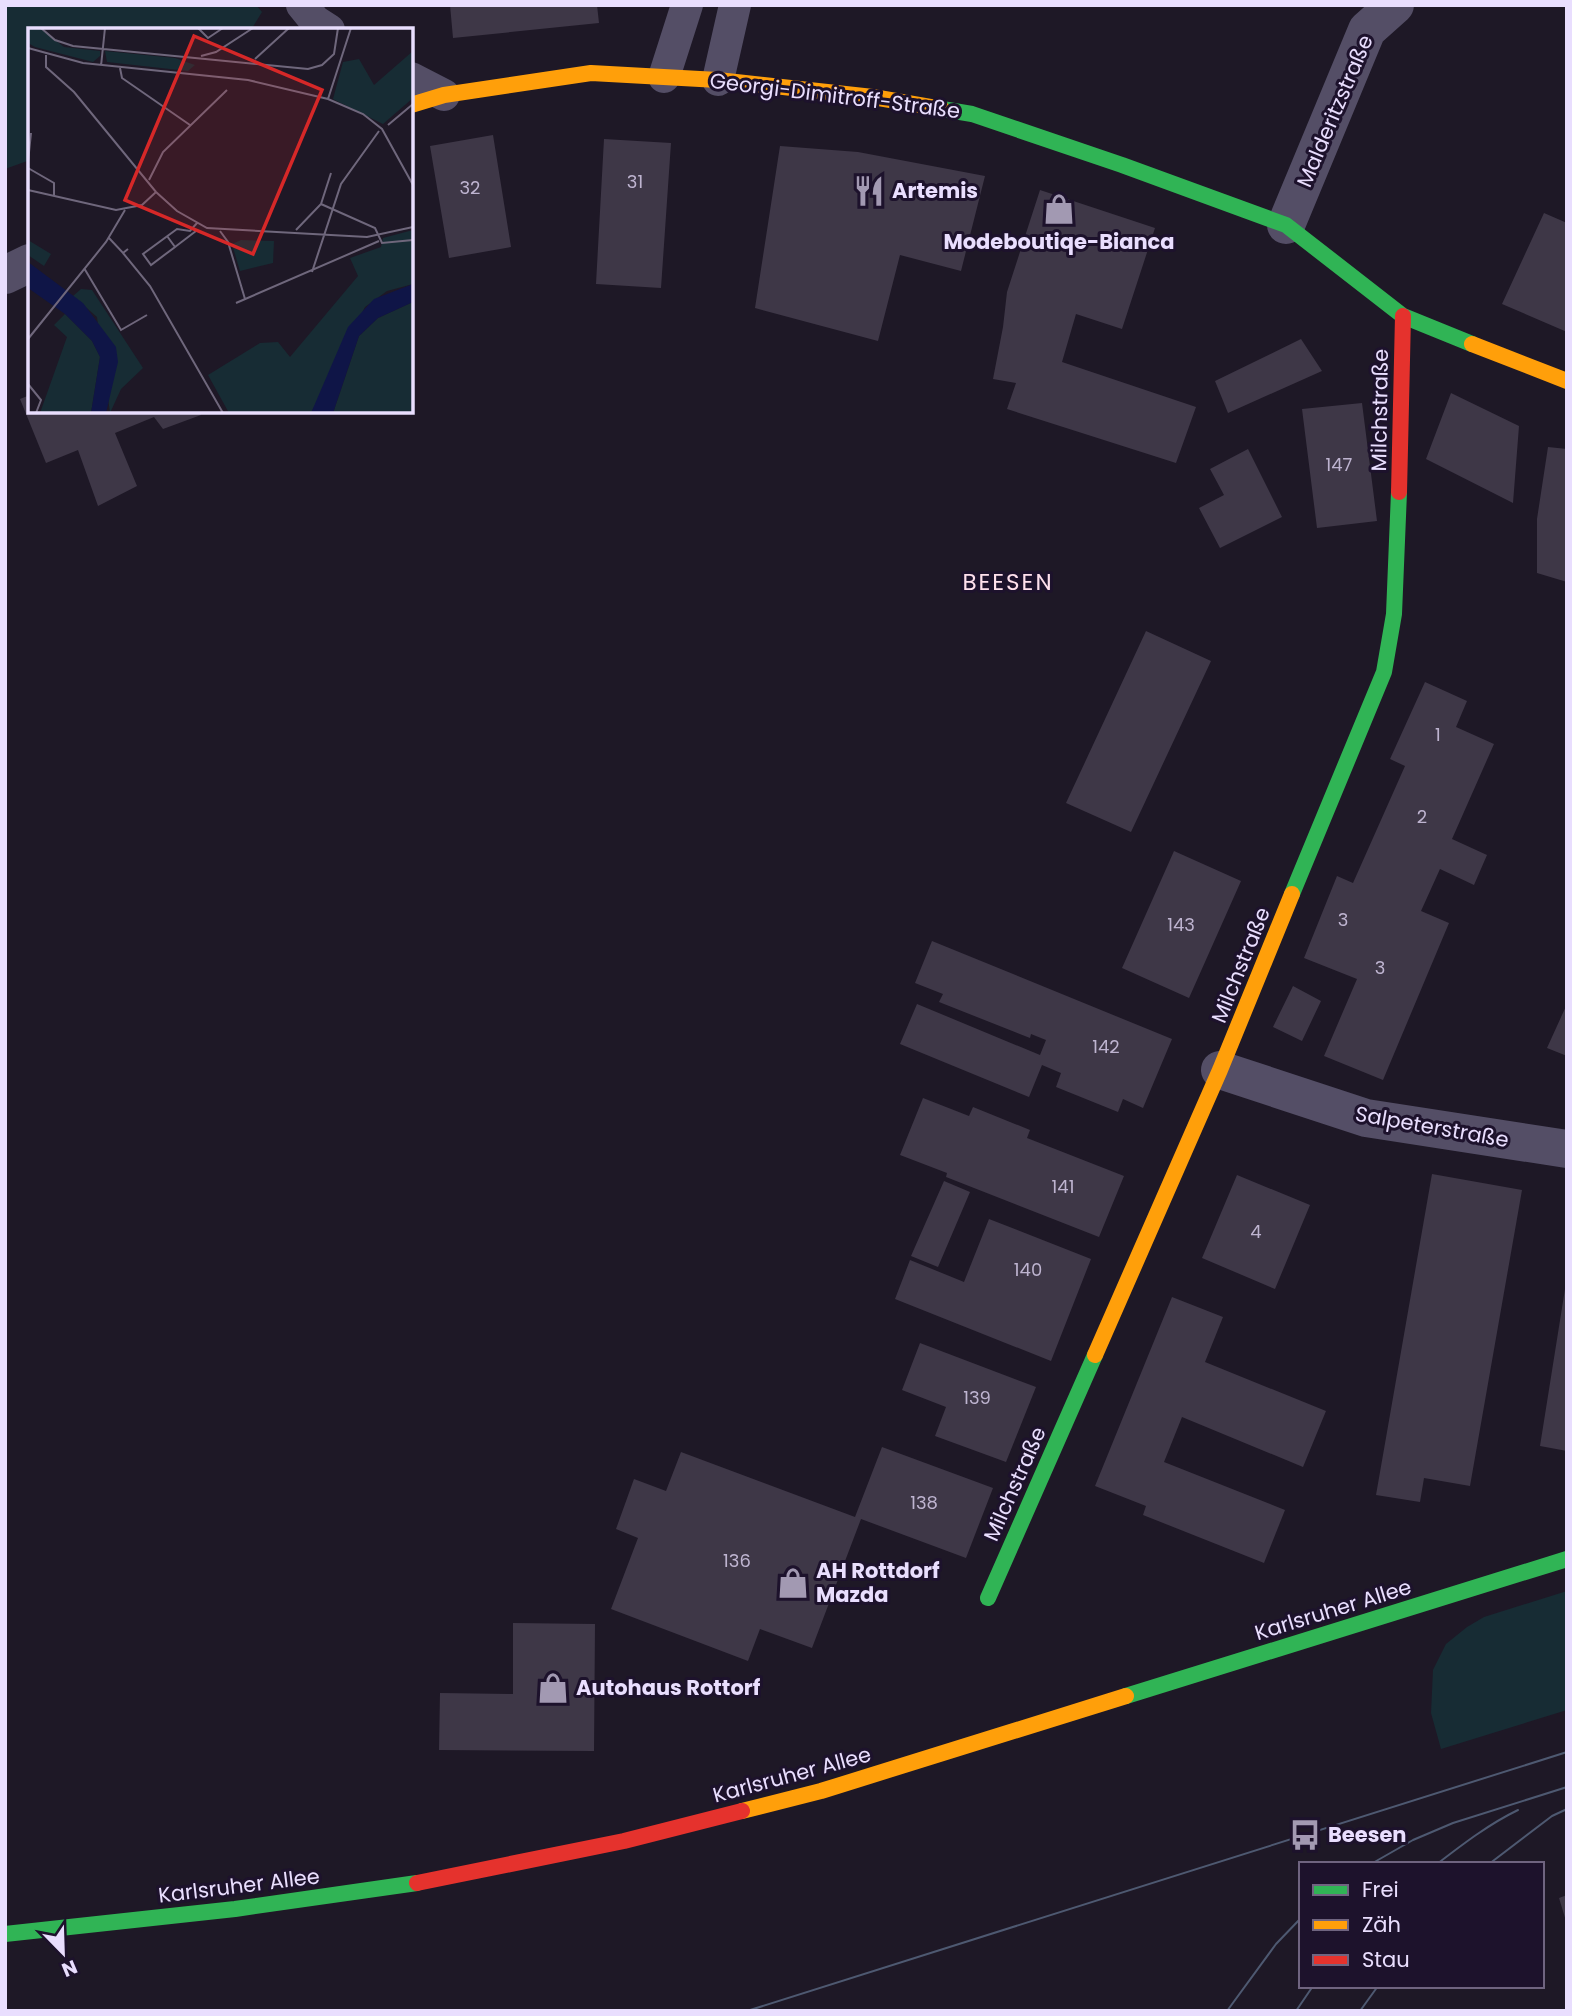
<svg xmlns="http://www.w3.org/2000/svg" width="1572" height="2016" viewBox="0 0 1572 2016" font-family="Poppins,sans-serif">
	<rect width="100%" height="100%" fill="#1e1826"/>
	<!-- green -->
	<path fill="#172c34" d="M 5,5 L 256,5 L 262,12 L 251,30 L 30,30 L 30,160 L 5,169 Z
		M 1567,1591 L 1567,1710 L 1441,1749 L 1431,1713 L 1433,1670 L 1446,1644 L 1467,1627 L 1484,1617 Z"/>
	<!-- building -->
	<path fill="#3e3747" d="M 450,5 L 597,5 L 599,23 L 453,38 Z
		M 493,135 L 511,247 L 449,258 L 430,146 Z
		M 604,139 L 671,143 L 661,288 L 596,284 Z
		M 780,146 L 858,152 L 985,176 L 961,271 L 900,255 L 878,341 L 755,308 Z
		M 1040,190 L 1155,228 L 1122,329 L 1076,314 L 1062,362 L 1196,407 L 1176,463 L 1007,409 L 1016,383 L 993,379 L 1003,327 L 1007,292 Z
		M 1544,213 L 1567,223 L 1567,332 L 1502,304 Z
		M 1301,339 L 1322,371 L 1228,413 L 1215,381 Z
		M 1451,393 L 1519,426 L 1513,503 L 1426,459 Z
		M 30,395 L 30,411 L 200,411 L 201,415 L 163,429 L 154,417 L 115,433 L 137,486 L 98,506 L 78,450 L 46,463 L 20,399 Z
		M 1362,403 L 1377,521 L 1317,528 L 1302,409 Z
		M 1548,447 L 1567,449 L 1567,582 L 1537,573 L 1537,519 Z
		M 1248,449 L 1282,517 L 1220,548 L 1199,508 L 1224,495 L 1210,469 Z
		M 1146,631 L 1211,661 L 1131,832 L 1066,803 Z
		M 1425,682 L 1467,701 L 1456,727 L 1494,744 L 1452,839 L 1487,855 L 1474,885 L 1440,869 L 1421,911 L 1449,923 L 1383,1080 L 1324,1056 L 1357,979 L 1304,958 L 1337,876 L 1353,883 L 1405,766 L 1390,759 Z
		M 1174,851 L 1241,881 L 1189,998 L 1122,968 Z
		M 932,941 L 1172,1039 L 1143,1108 L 1123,1099 L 1118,1112 L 1056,1087 L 1061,1073 L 1042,1065 L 1029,1097 L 900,1044 L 917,1004 L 1040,1055 L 1046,1040 L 1031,1034 L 1030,1038 L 939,1002 L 943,994 L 915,983 Z
		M 1293,986 L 1321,1001 L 1302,1041 L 1273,1027 Z
		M 1567,1004 L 1567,1056 L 1547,1048 Z
		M 923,1098 L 969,1116 L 973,1107 L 1030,1130 L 1027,1138 L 1124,1176 L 1099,1237 L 946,1177 L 947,1173 L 900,1155 Z
		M 1432,1174 L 1522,1190 L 1470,1486 L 1424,1478 L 1420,1502 L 1376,1495 Z
		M 1237,1175 L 1310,1205 L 1275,1289 L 1202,1258 Z
		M 944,1181 L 970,1192 L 938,1267 L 911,1256 Z
		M 989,1219 L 1091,1259 L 1051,1361 L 895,1299 L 910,1260 L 964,1282 Z
		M 1565,1289 L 1567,1289 L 1567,1451 L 1540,1446 Z
		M 1172,1297 L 1223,1317 L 1205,1362 L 1326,1411 L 1303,1467 L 1182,1417 L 1164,1462 L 1285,1510 L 1264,1563 L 1143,1515 L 1146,1506 L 1095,1486 Z
		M 920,1343 L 1036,1387 L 1006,1462 L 935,1436 L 946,1407 L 902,1390 Z
		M 882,1447 L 993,1488 L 966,1558 L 861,1519 L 812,1648 L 760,1629 L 748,1661 L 611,1609 L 638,1538 L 616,1529 L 634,1479 L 666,1491 L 681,1452 L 855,1517 Z
		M 513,1623 L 595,1624 L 594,1751 L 439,1750 L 440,1693 L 513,1694 Z
		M 1567,1895 L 1567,1921 L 1566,1921 L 1559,1898 Z"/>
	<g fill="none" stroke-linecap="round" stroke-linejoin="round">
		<!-- lane -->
		<path stroke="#544e66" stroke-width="32" d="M 302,5 L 315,21 L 329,30
			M 664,77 L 687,5
			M 411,78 L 444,95
			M 718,80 L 735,5"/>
		<!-- street -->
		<path stroke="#544e66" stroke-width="38" d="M 1286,225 L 1367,30 L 1395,5
			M 5,275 L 30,263
			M 1220,1070 L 1366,1118 L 1567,1149"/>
		<!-- fast -->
		<path stroke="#30b455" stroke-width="16" d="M 942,109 L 972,114 L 1122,165 L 1286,225 L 1403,316 L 1472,344
			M 1292,894 L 1384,672 L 1394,614 L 1399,492
			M 988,1598 L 1095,1355
			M 1126,1696 L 1567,1559
			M 5,1934 L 235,1909 L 417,1883"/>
		<!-- slow -->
		<path stroke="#ff9f0a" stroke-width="16" d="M 411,105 L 444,95 L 591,73 L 718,80 L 873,97 L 942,109
			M 1472,344 L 1567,381
			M 1095,1355 L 1220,1070 L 1292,894
			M 742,1811 L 821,1791 L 1126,1696"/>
		<!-- jam -->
		<path stroke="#e5322d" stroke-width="16" d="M 1399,492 L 1403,316
			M 417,1883 L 624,1841 L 742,1811"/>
		<!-- tram -->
		<path stroke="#4e5971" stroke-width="2" d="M 1371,1864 L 1413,1840 L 1453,1823 L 1567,1787
			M 1437,1864 C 1463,1844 1489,1824 1518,1810
			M 1489,1864 L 1552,1816 L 1567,1809
			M 747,2011 L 1567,1752
			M 1227,2011 L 1276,1944 L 1301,1918
			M 1296,2011 L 1313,1986
			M 1360,2011 L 1378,1986"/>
	</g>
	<!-- icons -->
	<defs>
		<symbol id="restaurant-bare" viewBox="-9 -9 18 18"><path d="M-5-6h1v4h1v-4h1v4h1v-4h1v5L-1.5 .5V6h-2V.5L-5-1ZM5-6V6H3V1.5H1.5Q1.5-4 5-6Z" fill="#a299b2" stroke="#1d122c" stroke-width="2.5" paint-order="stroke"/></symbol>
		<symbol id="shop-bare" viewBox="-9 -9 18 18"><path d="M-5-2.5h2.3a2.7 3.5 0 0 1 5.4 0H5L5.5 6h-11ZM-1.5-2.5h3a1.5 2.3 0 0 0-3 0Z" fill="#a299b2" stroke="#1d122c" stroke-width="2.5" paint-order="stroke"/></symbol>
		<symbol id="bus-bare" viewBox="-9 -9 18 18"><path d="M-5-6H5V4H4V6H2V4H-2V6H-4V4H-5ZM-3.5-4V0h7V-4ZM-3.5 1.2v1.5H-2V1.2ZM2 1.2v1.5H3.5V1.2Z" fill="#a299b2" stroke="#1d122c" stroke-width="2.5" paint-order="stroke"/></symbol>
	</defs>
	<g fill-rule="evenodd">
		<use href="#restaurant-bare" x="847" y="169" width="44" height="44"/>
		<use href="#shop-bare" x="1037" y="187" width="44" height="44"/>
		<use href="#shop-bare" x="771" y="1561" width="44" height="44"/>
		<use href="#shop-bare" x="531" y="1666" width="44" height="44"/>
		<use href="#bus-bare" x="1283" y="1813" width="44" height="44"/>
	</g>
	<g text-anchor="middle" stroke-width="6" stroke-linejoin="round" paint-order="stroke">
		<!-- number labels -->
		<g font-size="18" fill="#beb4d0">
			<text x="635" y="188">31</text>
			<text x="470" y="194">32</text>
			<text x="1339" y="471">147</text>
			<text x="1438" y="741">1</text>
			<text x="1422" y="823">2</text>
			<text x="1343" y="926">3</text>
			<text x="1181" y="931">143</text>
			<text x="1380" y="974">3</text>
			<text x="1106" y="1053">142</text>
			<text x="1063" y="1193">141</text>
			<text x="1256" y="1238">4</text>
			<text x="1028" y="1276">140</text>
			<text x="977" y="1404">139</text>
			<text x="924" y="1509">138</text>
			<text x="737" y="1567">136</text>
		</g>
		<!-- street labels -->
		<g font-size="21" fill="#e9defe" stroke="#1d122c">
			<text transform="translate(835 96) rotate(7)" y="7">Georgi-Dimitroff-Straße</text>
			<text transform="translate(1335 111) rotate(-67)" y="7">Malderitzstraße</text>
			<text transform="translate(1380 410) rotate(-89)" y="7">Milchstraße</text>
			<text transform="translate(1241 965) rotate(-68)" y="7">Milchstraße</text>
			<text transform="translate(1432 1127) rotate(10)" y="7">Salpeterstraße</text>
			<text transform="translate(1015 1484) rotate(-66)" y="7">Milchstraße</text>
			<text transform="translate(1333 1610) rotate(-17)" y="7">Karlsruher Allee</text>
			<text transform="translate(792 1775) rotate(-15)" y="7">Karlsruher Allee</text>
			<text transform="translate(239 1886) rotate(-7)" y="7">Karlsruher Allee</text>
		</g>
		<!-- poi labels -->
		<g font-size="21" font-weight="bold" fill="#e9defe" stroke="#1d122c" text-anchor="start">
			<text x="892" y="198">Artemis</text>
			<text x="1059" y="249" text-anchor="middle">Modeboutiqe-Bianca</text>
			<text x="816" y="1578">AH Rottdorf<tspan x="816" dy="24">Mazda</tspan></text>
			<text x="576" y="1695">Autohaus Rottorf</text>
			<text x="1328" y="1842">Beesen</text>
		</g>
		<!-- neighbourhood labels -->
		<g font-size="23" letter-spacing="2" fill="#fee0ec" stroke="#1d122c">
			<text x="1008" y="590">BEESEN</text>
		</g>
	</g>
	<!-- overview -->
	<g transform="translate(28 28)">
		<rect width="385" height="385" fill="#1e1826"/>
		<path d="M 0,0 L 12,0 L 36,19 L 72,23 L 72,28 L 65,34 L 7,19 L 0,15 ZM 77,23 L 147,30 L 167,37 L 160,43 L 79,34 ZM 385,23 L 385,70 L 355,96 L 305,71 L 315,34 L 331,31 L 346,57 ZM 385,202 L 385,256 L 359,263 L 337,279 L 283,385 L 201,385 L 180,347 L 232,315 L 250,314 L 262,329 L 330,248 L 322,230 L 353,219 L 355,210 ZM 0,212 L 23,226 L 16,238 L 0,227 ZM 213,212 L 246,213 L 245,235 L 212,243 L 204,216 ZM 53,261 L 64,262 L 115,340 L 93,361 L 82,385 L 69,289 L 45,268 ZM 385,274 L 385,385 L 305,385 L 331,308 L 350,290 ZM 37,286 L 64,313 L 72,329 L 63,385 L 12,385 L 39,309 L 26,297 Z" fill="#172c34"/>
		<path d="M 0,234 L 55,275 L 88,319 L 90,334 L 78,385 L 63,385 L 72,329 L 64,313 L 37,286 L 0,260 ZM 385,256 L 385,274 L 350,290 L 331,308 L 305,385 L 283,385 L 320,299 L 346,271 Z" fill="#0f1547"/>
		<path fill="none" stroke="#6f677c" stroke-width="2" d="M 13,0 L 27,12 L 45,18 L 280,41 L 294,37 L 306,26 L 310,0M 170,0 L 180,10 L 195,0M 0,20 L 55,35 L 220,52 L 300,71 L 335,86 L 354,101 L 385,157M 18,27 L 18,39 L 46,64 L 128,164 L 149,183 L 179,200 L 339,209 L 385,199M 173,28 L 188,24 L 225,0M 227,31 L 261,0M 73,38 L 77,0M 92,40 L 94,50 L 162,97M 300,71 L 323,0M 360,97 L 385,76M 0,134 L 3,105M 0,140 L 26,155 L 26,167M 121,152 L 135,124 L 199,62M 0,162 L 88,182 L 114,177 L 128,164M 293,176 L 347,200 L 354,215 L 385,212M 268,202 L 293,176 L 303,145M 192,203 L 200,214 L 217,271M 139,208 L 147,219 L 123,237 L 115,226 L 149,201 L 162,203 L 169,195M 81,210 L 95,225 L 100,221M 147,219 L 168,203M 95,225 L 122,258 L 195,385M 56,240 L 93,302 L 119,287M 284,244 L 313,156 L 351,103M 208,275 L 351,213M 0,311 L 78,214 L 97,182M 0,356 L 13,372 L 8,385"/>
		<path fill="#d62828" fill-opacity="0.15" stroke="#d62828" stroke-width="3.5" d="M 166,8 L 294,62 L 225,226 L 97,172 Z"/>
		<rect width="385" height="385" fill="none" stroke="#e9defe" stroke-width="3.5"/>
	</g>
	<!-- border -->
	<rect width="1572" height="2016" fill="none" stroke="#e9defe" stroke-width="14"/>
	<!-- legend -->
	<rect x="1299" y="1862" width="245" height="126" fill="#1d122c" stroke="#6f6480" stroke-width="2"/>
	<rect x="1313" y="1885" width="35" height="10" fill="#30b455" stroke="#6f6480" stroke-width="2"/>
	<text x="1362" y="1897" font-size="21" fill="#e9defe">Frei</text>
	<rect x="1313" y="1920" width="35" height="10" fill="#ff9f0a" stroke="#6f6480" stroke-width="2"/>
	<text x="1362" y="1932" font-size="21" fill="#e9defe">Zäh</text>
	<rect x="1313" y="1955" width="35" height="10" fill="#e5322d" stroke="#6f6480" stroke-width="2"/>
	<text x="1362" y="1967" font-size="21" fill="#e9defe">Stau</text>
	<!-- north arrow -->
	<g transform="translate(63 1953) rotate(157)" stroke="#1d122c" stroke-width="5" paint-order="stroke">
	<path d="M0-5L12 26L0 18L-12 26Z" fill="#e9defe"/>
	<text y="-10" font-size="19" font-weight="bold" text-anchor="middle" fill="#e9defe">N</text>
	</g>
</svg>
